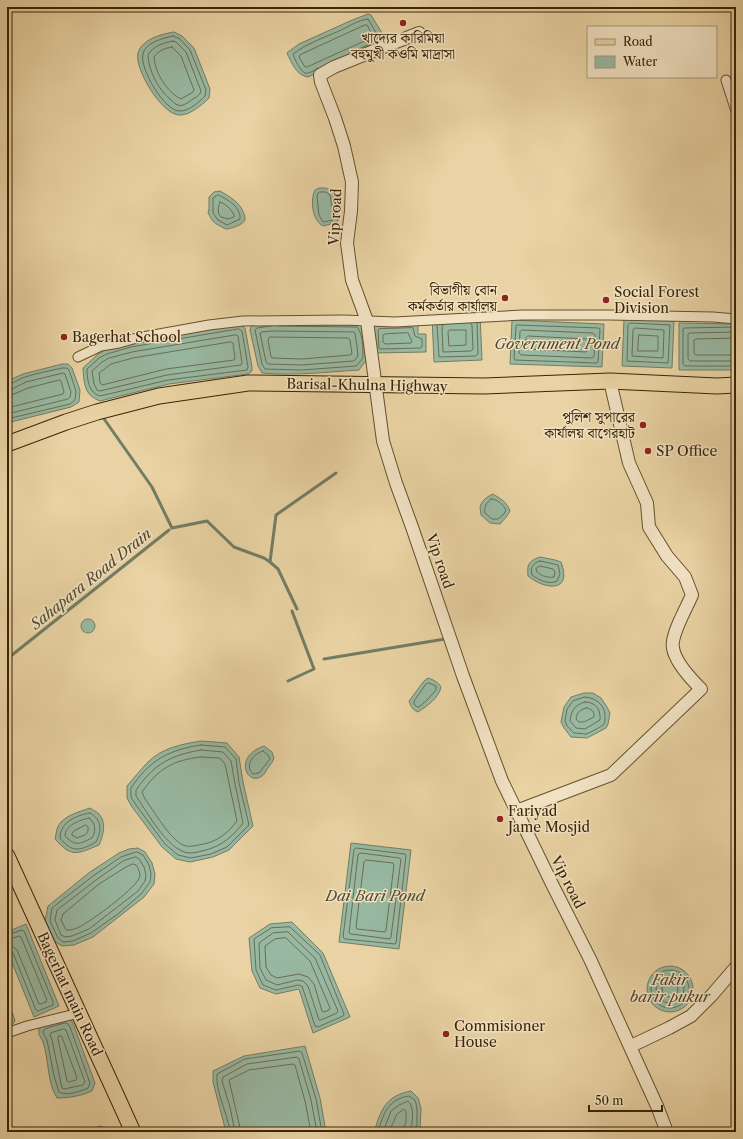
<svg xmlns="http://www.w3.org/2000/svg" width="743" height="1139" viewBox="0 0 743 1139" font-family="'Libre Caslon Text','Noto Serif Bengali',serif">
	<rect width="100%" height="100%" fill="#e9d2a3"/>
	<filter id="stains"><feTurbulence type="fractalNoise" baseFrequency=".005" numOctaves="4"/><feColorMatrix values="0 0 0 0 .2 0 0 0 0 .09 0 0 0 0 .02 0 0 0 .5 -.17"/></filter>
	<radialGradient id="worn" r=".72"><stop offset=".6" stop-color="#630" stop-opacity="0"/><stop offset="1" stop-color="#630" stop-opacity=".3"/></radialGradient>
	<!-- water -->
	<path fill="#98b8a2" stroke="#727d64" d="M 368,14 L 371,15 L 382,33 L 382,36 L 378,45 L 308,77 C 297,76 291,62 287,53 L 288,52 L 299,44 L 350,21 Z
		M 174,32 L 182,36 L 194,48 L 210,89 L 209,98 C 203,104 190,115 181,115 C 163,117 134,69 138,53 C 142,39 162,34 174,32 Z
		M 319,188 C 323,188 326,188 330,189 C 335,192 337,212 338,219 L 338,221 L 335,223 L 323,226 C 312,220 310,200 315,190 Z
		M 220,191 C 230,197 240,202 244,214 C 245,215 245,219 245,220 C 243,225 230,229 226,229 C 225,229 216,224 215,223 C 212,221 210,216 208,213 L 209,209 L 209,197 L 214,192 Z
		M 480,314 L 482,360 L 434,362 L 432,316 Z
		M 624,319 L 674,321 L 672,368 L 622,366 Z
		M 512,320 L 604,324 L 602,367 L 510,364 Z
		M 359,323 L 363,328 L 367,359 L 359,370 C 327,372 294,376 262,373 L 258,366 L 250,330 L 252,324 Z
		M 679,323 L 736,324 L 736,370 L 679,370 Z
		M 418,324 L 418,334 L 426,334 L 426,352 L 374,353 L 374,325 Z
		M 240,325 L 245,328 L 252,367 L 252,371 L 248,374 L 169,384 L 100,401 C 84,395 84,383 83,368 L 97,355 L 105,350 L 130,343 Z
		M 62,364 L 68,364 L 72,368 L 80,390 L 79,402 L 71,407 L 7,423 L 7,381 L 23,374 Z
		M 493,494 C 501,499 507,502 510,511 L 507,516 L 500,524 L 490,523 L 481,515 C 481,514 480,508 480,507 C 481,501 488,496 493,494 Z
		M 540,557 L 555,560 L 561,562 C 573,593 545,590 528,576 C 527,565 528,561 540,557 Z
		M81 626a7 7 0 1 1 14 0a7 7 0 1 1-14 0Z
		M 428,678 C 434,680 438,682 441,687 C 439,698 427,706 418,712 C 413,710 411,707 409,701 L 424,681 Z
		M 584,693 L 593,693 L 601,698 L 607,707 L 610,713 L 608,724 L 606,728 L 587,738 L 571,737 L 564,728 L 561,722 L 564,707 L 571,697 Z
		M 201,741 L 227,743 L 239,757 L 243,782 L 253,826 L 229,850 L 213,857 L 190,862 L 176,859 L 162,847 L 132,807 L 127,798 L 127,786 C 134,778 141,769 148,762 C 162,748 182,744 201,741 Z
		M 264,746 L 272,752 L 274,758 C 273,762 270,765 267,769 C 266,771 264,775 262,776 C 248,787 232,757 264,746 Z
		M 90,808 C 93,810 97,812 99,814 C 107,823 103,836 99,845 C 77,854 72,858 55,839 C 56,836 56,832 57,829 C 61,816 79,812 90,808 Z
		M 351,843 L 411,850 L 399,949 L 339,942 Z
		M 138,848 L 145,852 L 152,863 L 155,874 L 154,884 L 144,897 L 93,937 L 74,945 L 62,946 L 54,941 L 45,921 L 48,906 L 90,872 L 119,853 L 129,849 Z
		M 292,922 L 323,953 L 350,1017 L 313,1033 L 299,989 L 276,994 L 260,988 L 252,971 L 249,938 L 270,924 Z
		M 26,924 L 59,1006 L 34,1017 L 7,950 L 7,932 Z
		M647 989a23 23 0 1 1 46 0a23 23 0 1 1-46 0Z
		M 7,996 L 15,1021 L 7,1031 Z
		M 65,1019 L 71,1020 L 74,1026 L 95,1083 L 92,1091 C 81,1096 69,1098 57,1098 C 47,1083 49,1059 43,1042 C 42,1039 39,1036 39,1033 C 38,1030 39,1030 40,1027 Z
		M 305,1046 L 320,1098 L 326,1132 L 226,1132 L 213,1082 L 213,1071 L 244,1056 Z
		M 411,1091 L 418,1098 L 421,1108 L 420,1130 L 414,1132 L 374,1132 C 381,1110 385,1096 411,1091 Z
		M 101,1126 L 111,1132 L 87,1132 L 93,1128 Z"/>
	<g fill="none" stroke-linecap="round" stroke-linejoin="round">
		<!-- shore -->
		<path stroke="#696e54" stroke-width="1" d="M 365,25 L 367,25 L 372,34 L 371,38 L 307,67 L 305,67 L 299,57 L 300,55 Z
			M 173,36 L 180,39 L 190,50 L 206,90 L 205,96 C 199,102 188,112 179,111 C 164,110 139,68 143,54 C 145,43 163,38 173,36 Z
			M 173,41 L 176,42 L 186,52 L 201,91 C 200,96 194,98 190,101 C 187,103 182,107 178,105 C 175,105 173,101 171,100 C 158,89 149,72 148,55 C 153,46 163,43 173,41 Z
			M 172,47 L 181,56 L 194,90 L 193,92 L 181,99 C 167,92 155,73 154,57 C 158,51 165,48 172,47 Z
			M 318,68 C 315,70 309,74 305,73 C 301,72 294,58 293,54 C 306,44 323,38 339,31 C 348,27 358,20 368,19 L 378,36 L 375,42 L 354,51
			M 320,192 L 326,192 L 330,195 L 334,218 L 333,220 L 323,222 L 319,215 L 317,196 L 318,193 Z
			M 219,195 C 228,200 241,207 240,219 L 227,225 L 218,220 L 213,213 L 213,198 L 216,196 Z
			M 220,202 C 226,204 231,209 234,215 L 234,217 L 228,219 C 226,218 223,218 221,217 C 217,214 218,206 220,202 Z
			M 630,323 L 670,325 L 668,363 L 627,361 L 628,325 Z
			M 437,325 L 439,357 L 476,356 L 478,354 L 477,323
			M 443,325 L 442,327 L 443,352 L 471,351 L 473,349 L 472,325 L 470,323
			M 517,325 L 599,328 L 600,330 L 598,362 L 596,363 L 515,360 L 514,358 L 516,327 Z
			M 271,326 L 257,328 L 255,330 L 262,364 L 265,369 L 302,370 L 356,366 L 363,358 C 363,348 363,334 357,327 L 279,326
			M 736,327 L 684,328 L 683,329 L 683,364 L 685,366 L 736,366
			M 413,328 L 415,336 L 422,339 L 422,346 L 421,348 L 380,349 L 379,348 L 378,331 L 379,329 Z
			M 635,328 L 664,330 L 663,358 L 632,356 L 633,330 Z
			M 239,329 L 242,331 L 248,367 L 247,370 L 168,380 L 100,396 C 89,393 87,380 87,369 L 99,358 L 107,354 L 131,347 Z
			M 450,330 L 466,330 L 466,345 L 449,346 L 448,332 Z
			M 522,330 L 593,333 L 595,335 L 594,357 L 592,358 L 521,355 L 519,353 L 520,332 Z
			M 273,331 L 354,332 L 355,333 L 357,346 L 358,356 L 354,361 L 302,365 L 268,364 L 266,362 L 260,333 L 262,332 Z
			M 736,332 L 689,333 L 688,334 L 688,359 L 690,361 L 736,361
			M 408,333 L 412,341 L 411,343 L 385,344 L 383,342 L 383,335 L 385,334 Z
			M 236,335 L 238,336 L 242,363 L 241,365 L 167,375 L 100,391 L 97,390 L 94,384 L 92,371 L 102,362 L 109,358 L 132,352 Z
			M 639,335 L 658,336 L 658,351 L 638,351 Z
			M 528,336 L 587,339 L 588,340 L 588,350 L 586,352 L 527,349 L 526,348 L 526,338 Z
			M 270,337 L 348,338 L 350,340 L 352,354 L 350,355 L 302,359 L 273,358 L 271,357 L 268,340 Z
			M 736,338 L 696,339 L 694,340 L 694,353 L 696,355 L 736,355
			M 231,342 L 233,343 L 235,358 L 234,360 L 166,369 L 102,385 L 100,382 L 99,373 L 111,364 L 133,358 Z
			M 7,384 C 13,384 19,379 25,377 C 37,373 50,371 62,368 L 67,368 L 69,370 L 76,391 L 75,400 L 70,404 L 7,419
			M 7,389 L 12,389 L 26,382 L 63,373 L 65,374 L 71,392 L 70,397 L 68,399 L 7,414
			M 7,395 L 14,394 L 28,388 L 59,380 L 61,381 L 64,392 L 63,394 L 7,408
			M 491,499 C 497,499 503,504 506,510 L 504,514 L 498,519 L 492,519 L 485,513 C 484,506 486,504 491,499 Z
			M 540,561 L 554,564 L 558,565 L 560,574 L 557,581 C 549,585 539,580 532,575 C 530,567 533,563 540,561 Z
			M 540,566 L 553,569 L 555,572 L 554,577 C 548,578 541,576 537,572 L 536,569 Z
			M 429,683 L 436,686 L 436,690 L 428,699 L 419,707 L 417,707 L 414,704 L 414,701 L 426,684 Z
			M 585,697 C 597,698 606,706 605,719 C 605,721 605,723 603,725 C 601,727 589,733 586,734 C 583,734 577,733 574,733 L 567,726 L 565,721 L 567,709 L 573,701 Z
			M 585,702 C 596,702 601,710 600,720 L 585,729 L 576,728 L 570,721 C 571,710 575,705 585,702 Z
			M 586,708 C 591,708 595,712 594,717 L 584,722 L 579,722 L 576,719 C 577,712 580,710 586,708 Z
			M 201,745 L 225,747 L 236,759 L 239,783 L 249,825 L 227,847 L 211,854 L 191,858 L 178,855 L 165,844 L 136,805 L 131,797 L 131,788 C 150,760 168,750 201,745 Z
			M 201,750 L 223,752 L 231,761 L 235,784 L 243,823 C 234,835 222,846 206,850 C 201,851 196,853 191,853 C 171,854 150,817 140,802 L 136,796 L 136,790 C 154,764 171,755 201,750 Z
			M 263,751 L 268,755 L 270,759 L 259,773 L 253,774 C 244,765 253,754 263,751 Z
			M 201,757 L 220,758 L 225,764 L 237,821 C 229,832 218,841 204,844 C 197,845 189,848 183,845 C 169,838 154,811 145,799 L 142,792 C 158,769 173,760 201,757 Z
			M 90,813 C 102,820 102,830 96,842 C 80,851 72,853 60,838 C 60,822 77,815 90,813 Z
			M 89,818 C 96,823 96,832 92,838 C 79,844 76,847 65,836 C 65,825 80,820 89,818 Z
			M 86,825 L 88,827 C 89,835 84,835 77,838 L 72,835 L 72,833 L 74,831 Z
			M 356,848 L 405,854 L 406,855 L 396,943 L 395,944 L 345,939 L 343,937 L 354,850 Z
			M 137,852 L 143,855 L 149,865 L 151,874 L 150,882 L 141,894 L 118,914 L 91,933 L 73,941 L 63,942 L 58,938 L 50,921 L 52,908 L 93,876 L 121,857 Z
			M 361,853 L 399,858 L 401,859 L 391,937 L 390,939 L 351,934 L 349,933 L 358,855 Z
			M 136,857 L 139,859 L 144,867 L 146,875 L 145,881 L 138,891 L 89,929 L 72,936 L 65,937 L 61,935 L 55,920 L 57,910 L 96,880 L 123,861 Z
			M 366,860 L 393,863 L 394,865 L 386,930 L 385,932 L 357,929 L 356,927 L 364,862 Z
			M 133,864 L 136,865 C 138,868 140,872 140,876 C 138,887 96,917 86,923 C 80,927 72,931 66,930 L 61,920 L 63,914 L 99,884 L 126,867 Z
			M 290,927 L 320,955 L 344,1014 L 343,1016 L 318,1027 L 315,1026 L 302,986 L 298,985 L 276,990 L 263,985 L 256,970 L 254,939 L 271,928 Z
			M 288,932 L 315,958 L 338,1011 L 337,1013 L 321,1020 L 319,1020 L 308,986 L 303,981 L 297,980 L 277,985 L 266,980 L 260,968 L 259,943 L 273,933 Z
			M 7,935 L 22,930 L 24,931 L 53,1002 L 53,1005 L 38,1011 L 36,1010 L 13,953 L 10,951 L 7,950
			M 286,938 L 310,961 L 330,1008 L 329,1010 L 324,1012 L 322,1011 L 314,984 L 308,977 L 299,974 L 277,978 L 271,975 L 266,967 L 265,946 L 275,939 Z
			M 7,940 L 19,936 L 21,937 L 47,1000 L 46,1002 L 41,1004 L 39,1004 L 17,950 L 12,946 L 7,945
			M651 989a19 19 0 1 1 38 0a19 19 0 1 1-38 0Z
			M656 989a14 14 0 1 1 28 0a14 14 0 1 1-28 0Z
			M662 989a8 8 0 1 1 16 0a8 8 0 1 1-16 0Z
			M 65,1023 L 68,1024 L 70,1027 L 90,1083 L 88,1088 L 86,1089 C 78,1092 66,1096 59,1092 L 54,1076 L 47,1040 L 43,1032 L 45,1029 Z
			M 64,1029 L 66,1030 L 85,1082 L 83,1085 L 64,1089 L 62,1088 L 59,1074 L 52,1040 L 50,1035 L 51,1033 Z
			M 59,1036 L 61,1036 L 62,1037 L 77,1078 L 76,1080 L 69,1082 L 67,1081 L 58,1039 Z
			M 230,1132 C 228,1114 215,1091 217,1074 L 245,1059 L 300,1051 L 302,1053 L 316,1099 L 322,1132
			M 235,1132 L 230,1107 L 222,1081 L 223,1077 L 247,1064 L 297,1057 L 299,1059 L 311,1100 L 317,1132
			M 241,1132 L 229,1080 L 249,1070 L 293,1064 L 295,1065 L 305,1101 L 311,1132
			M 378,1132 C 383,1114 388,1099 409,1096 L 415,1100 L 417,1108 L 417,1124 L 415,1132
			M 383,1132 L 391,1111 L 399,1105 L 408,1101 C 413,1105 413,1116 412,1123 C 412,1126 410,1128 409,1132
			M 389,1132 L 397,1114 L 404,1109 L 406,1111 L 406,1122 L 404,1127 L 403,1132"/>
		<!-- stream -->
		<path stroke="#727d64" stroke-width="3" d="M 102,416 L 152,487 L 172,528 L 207,521 L 234,547 L 264,558 L 270,562 L 276,515 L 336,473
			M 270,562 L 278,569 L 297,609
			M 7,659 L 169,530
			M 324,659 L 445,639
			M 288,681 L 314,669 L 292,611"/>
		<defs>
			<path id="minor" d="M 726,80 L 736,111
				M 78,357 L 101,346 L 119,343 L 137,338 L 209,325 L 243,321 L 344,320 L 395,322 L 522,315 L 609,315 L 713,317 L 736,319
				M 7,1033 L 27,1026 L 79,1013"/>
			<path id="tertiary" d="M 419,33 L 381,48 L 334,67 L 320,75 L 321,82 L 335,118 L 344,146 L 352,182 L 351,211 L 347,243 L 352,280 L 367,321 L 383,441 L 396,483 L 412,527 L 463,676 L 502,781 L 552,884 L 590,959 L 657,1106 L 667,1132
				M 516,811 L 611,775 L 701,689 C 691,679 675,662 673,648 C 670,636 687,607 692,595 L 685,577 L 667,556 L 649,527 L 647,503 L 629,463 L 610,381
				M 631,1046 L 669,1028 L 691,1016 L 711,996 L 736,967"/>
			<path id="primary" d="M 7,856 L 119,1101 L 133,1132"/>
			<path id="trunk" d="M 7,444 L 66,422 L 97,412 L 159,396 L 248,383 L 484,386 L 610,381 L 717,386 L 736,385"/>
		</defs>
		<!-- minor casing -->
		<use href="#minor" stroke="#66502d" stroke-width="11"/>
		<!-- tertiary casing -->
		<use href="#tertiary" stroke="#66502d" stroke-width="14"/>
		<!-- primary casing -->
		<use href="#primary" stroke="#3a2406" stroke-width="17"/>
		<!-- trunk casing -->
		<use href="#trunk" stroke="#3a2406" stroke-width="17"/>
		<!-- minor -->
		<use href="#minor" stroke="#f1e2c3" stroke-width="9"/>
		<!-- tertiary -->
		<use href="#tertiary" stroke="#f1e2c3" stroke-width="12"/>
		<!-- primary -->
		<use href="#primary" stroke="#e9d2a3" stroke-width="15"/>
		<!-- trunk -->
		<use href="#trunk" stroke="#e9d2a3" stroke-width="15"/>
	</g>
	<!-- markers -->
	<g fill="#8f2418" stroke="#f1e2c3" stroke-width="1.5">
		<circle cx="403" cy="23" r="4"/>
		<circle cx="505" cy="298" r="4"/>
		<circle cx="606" cy="300" r="4"/>
		<circle cx="64" cy="337" r="4"/>
		<circle cx="643" cy="425" r="4"/>
		<circle cx="648" cy="451" r="4"/>
		<circle cx="500" cy="819" r="4"/>
		<circle cx="446" cy="1034" r="4"/>
	</g>
	<g text-anchor="middle" stroke-width="3" stroke-linejoin="round" paint-order="stroke">
		<!-- poi labels -->
		<g font-size="14" fill="#3a2406" stroke="#f1e2c3" text-anchor="start">
			<text x="403" y="43" text-anchor="middle">খাদ্যের কারিমিয়া<tspan x="403" dy="16">বহুমুখী কওমি মাদ্রাসা</tspan></text>
			<text x="497" y="295" text-anchor="end">বিভাগীয় বোন<tspan x="497" dy="16">কর্মকর্তার কার্যালয়</tspan></text>
			<text x="614" y="297">Social Forest<tspan x="614" dy="16">Division</tspan></text>
			<text x="72" y="342">Bagerhat School</text>
			<text x="635" y="422" text-anchor="end">পুলিশ সুপারের<tspan x="635" dy="16">কার্যালয় বাগেরহাট</tspan></text>
			<text x="656" y="456">SP Office</text>
			<text x="508" y="816">Fariyad<tspan x="508" dy="16">Jame Mosjid</tspan></text>
			<text x="454" y="1031">Commisioner<tspan x="454" dy="16">House</tspan></text>
		</g>
		<!-- street labels -->
		<g font-size="14" fill="#3a2406" stroke="#f1e2c3">
			<text transform="translate(335 217) rotate(-87)" y="5">Vip road</text>
			<text transform="translate(367 385) rotate(1)" y="5">Barisal-Khulna Highway</text>
			<text transform="translate(440 561) rotate(71)" y="5">Vip road</text>
			<text transform="translate(568 882) rotate(63)" y="5">Vip road</text>
			<text transform="translate(70 994) rotate(65)" y="5">Bagerhat main Road</text>
		</g>
		<!-- water labels -->
		<g font-size="15" font-style="italic" fill="#52492d" stroke="#f1e2c3">
			<text x="557" y="349">Government Pond</text>
			<text transform="translate(91 579) rotate(-39)" y="5">Sahapara Road Drain</text>
			<text x="375" y="901">Dai Bari Pond</text>
			<text x="670" y="985">Fakir<tspan x="670" dy="17">barir pukur</tspan></text>
		</g>
	</g>
	<!-- margin -->
	<rect width="743" height="1139" fill="none" stroke="#e9d2a3" stroke-width="24"/>
	<rect x="8" y="8" width="727" height="1123" fill="none" stroke="#3a2406" stroke-width="2"/>
	<rect x="12" y="12" width="719" height="1115" fill="none" stroke="#3a2406"/>
	<!-- legend -->
	<rect x="587" y="26" width="130" height="52" fill="#f1e2c3" stroke="#a89677"/>
	<rect x="595" y="39" width="20" height="6" fill="#e9d2a3" stroke="#a89677"/>
	<text x="623" y="46" font-size="12" fill="#3a2406">Road</text>
	<rect x="595" y="56" width="20" height="12" fill="#98b8a2" stroke="#a89677"/>
	<text x="623" y="66" font-size="12" fill="#3a2406">Water</text>
	<!-- scale -->
	<path d="M589 1105v6h73v-6" fill="none" stroke="#3a2406" stroke-width="2"/>
	<text x="595" y="1105" font-size="12" fill="#3a2406" stroke="#f1e2c3" stroke-width="3" paint-order="stroke">50 m</text>
	<rect width="100%" height="100%" filter="url(#stains)"/>
	<rect width="100%" height="100%" fill="url(#worn)"/>
</svg>
